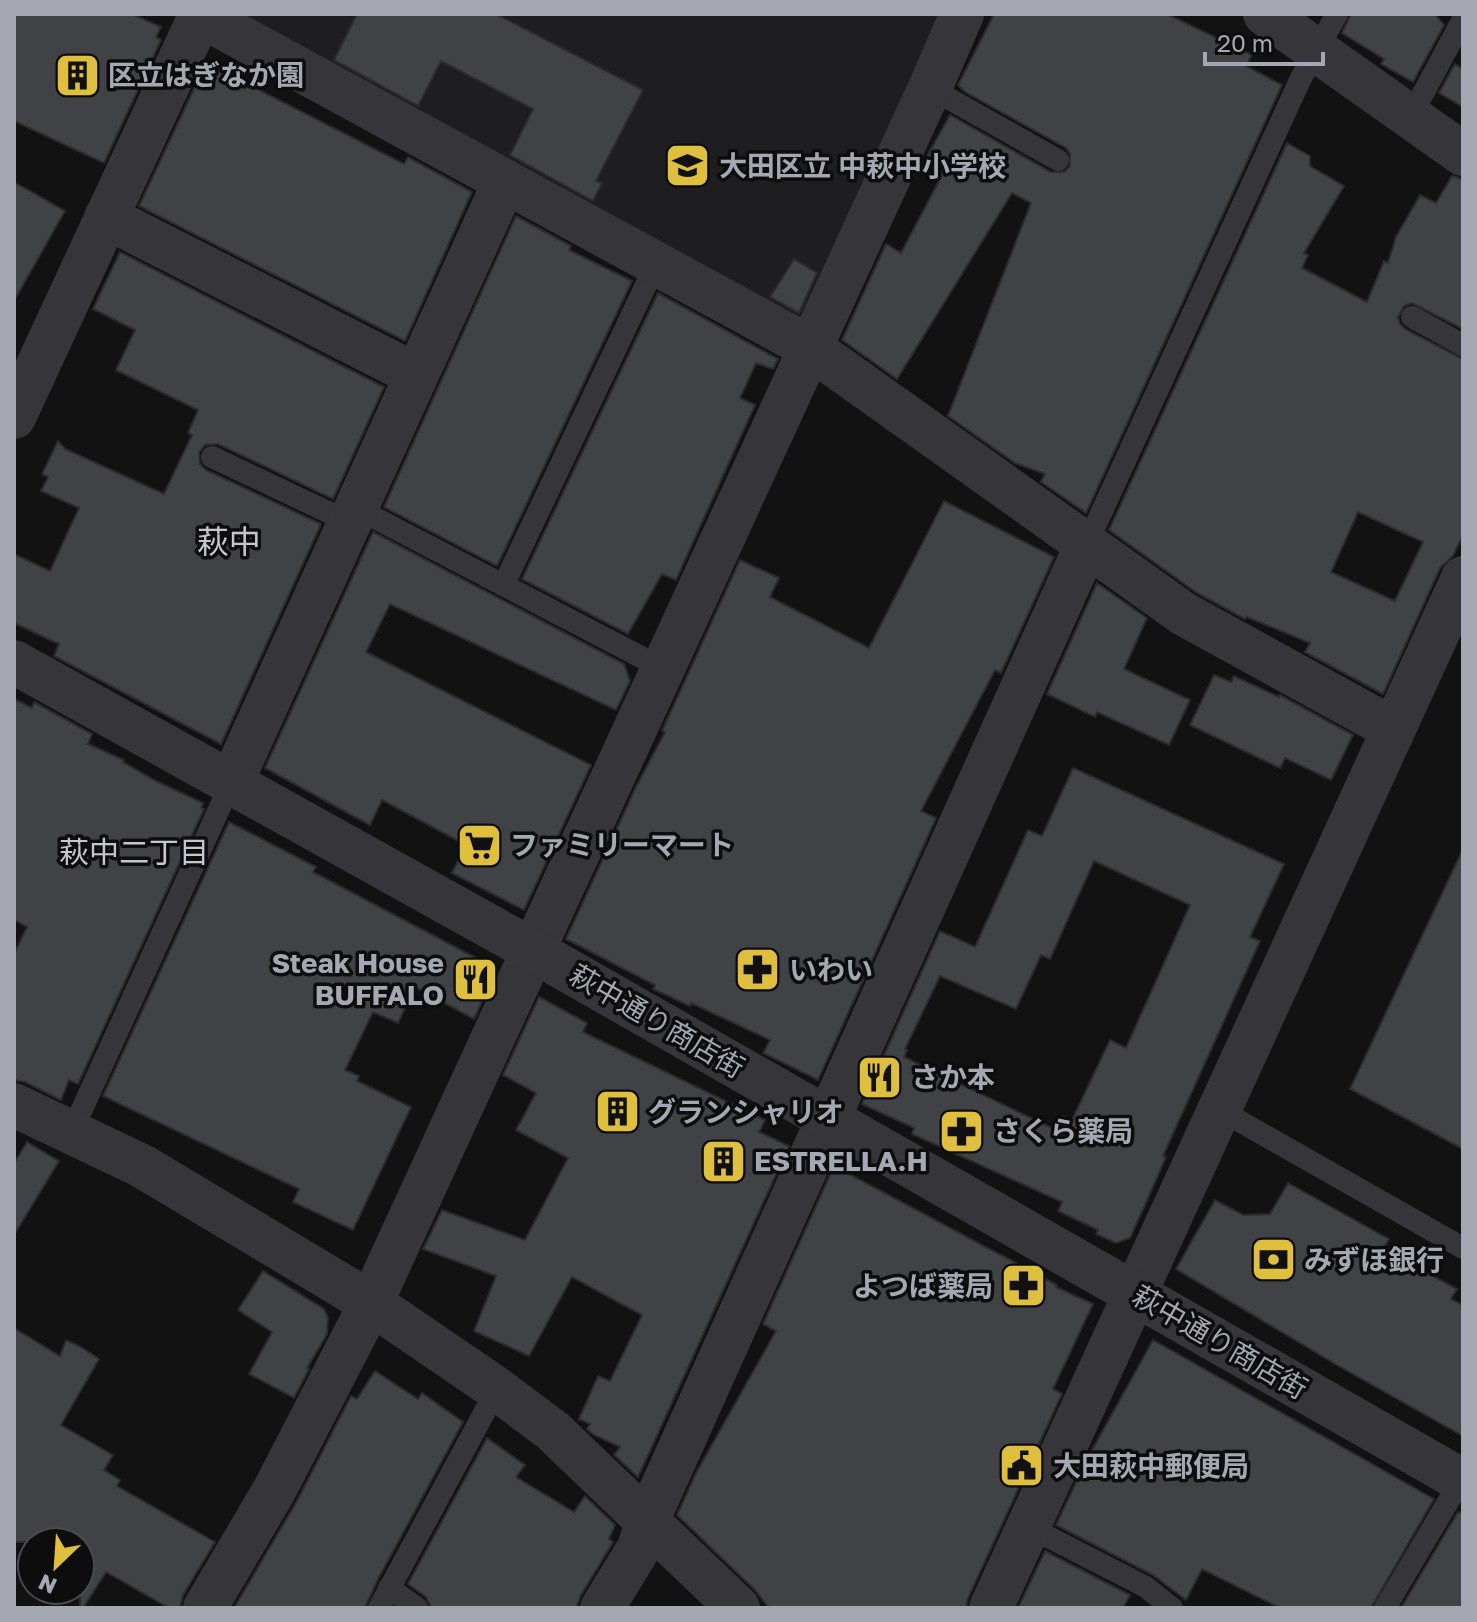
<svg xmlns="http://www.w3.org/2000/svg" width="1477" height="1622" viewBox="0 0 1477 1622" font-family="'Golos Text','Noto Sans JP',sans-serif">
	<rect width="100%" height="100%" fill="#121213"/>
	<!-- built -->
	<path fill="#1e1e20" d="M 226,14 L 943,14 L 803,316 L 789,320 Z"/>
	<!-- building -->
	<path fill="#414246" stroke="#2c2c2f" stroke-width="2" fill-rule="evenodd" d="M 14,14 L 132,14 L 161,27 L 156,37 L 161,40 L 104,163 L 14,121 Z
		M 357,14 L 496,14 L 643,90 L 596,181 L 602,183 L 593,201 L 510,155 L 533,109 L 441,61 L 418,106 L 334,60 Z
		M 994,14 L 1167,14 L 1252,55 L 1246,66 L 1282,85 L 1086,513 L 1041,482 L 1045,474 L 1015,463 L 948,416 L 1031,203 L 1012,193 L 897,379 L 842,340 L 886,244 L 901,253 L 941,177 L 922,165 L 950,115 L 1051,172 L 1064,172 L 1070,166 L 1070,154 L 1066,148 L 965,92 L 958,85 Z
		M 1351,14 L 1435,14 L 1444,25 L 1413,82 L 1381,64 L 1384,59 L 1342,33 Z
		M 206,63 L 404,164 L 408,157 L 472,192 L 405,341 L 139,206 Z
		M 1455,64 L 1463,69 L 1463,107 L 1439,93 Z
		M 1287,143 L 1310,156 L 1310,166 L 1344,186 L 1304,253 L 1308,255 L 1302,268 L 1367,302 L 1384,261 L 1388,263 L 1396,237 L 1420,195 L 1436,203 L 1452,176 L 1463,179 L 1463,329 L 1412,303 L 1404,306 L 1398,317 L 1400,324 L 1405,329 L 1463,359 L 1463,535 L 1453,556 L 1440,568 L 1383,694 L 1305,652 L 1310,643 L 1247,617 L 1245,619 L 1197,593 L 1109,530 ZM 1358,512 L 1423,542 L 1395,601 L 1331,572 Z
		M 14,182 L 65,211 L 14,301 Z
		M 516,216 L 571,246 L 569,250 L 632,281 L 497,566 L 384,507 Z
		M 120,252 L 384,387 L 333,499 L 218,444 L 205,445 L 199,452 L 200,464 L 206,470 L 321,524 L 221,744 L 54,656 L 59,644 L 14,623 L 14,554 L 50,571 L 79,508 L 41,491 L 48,477 L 42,474 L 58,441 L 65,449 L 164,494 L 192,435 L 188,433 L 198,410 L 116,370 L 135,330 L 93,309 Z
		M 794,259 L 817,273 L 799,313 L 770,297 Z
		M 658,293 L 778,359 L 773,369 L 756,363 L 740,398 L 755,405 L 676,580 L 662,574 L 628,634 L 522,579 Z
		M 944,501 L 1054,557 L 1001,673 L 995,670 L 921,811 L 936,818 L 818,1080 L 763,1053 L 770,1040 L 691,1003 L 690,1006 L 653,989 L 655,985 L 566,939 L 636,787 L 665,732 L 662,731 L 740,560 L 779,578 L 770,597 L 869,648 Z
		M 373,532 L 624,664 L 630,681 L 616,710 L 390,604 L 366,652 L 591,765 L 524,910 L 452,873 L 466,845 L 382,800 L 370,825 L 265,768 Z
		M 1097,583 L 1147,618 L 1124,669 L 1190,700 L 1169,745 L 1097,712 L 1095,717 L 1047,694 Z
		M 1214,675 L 1231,682 L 1234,676 L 1279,697 L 1280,695 L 1353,735 L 1331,780 L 1285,758 L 1280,768 L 1190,725 Z
		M 14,699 L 32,708 L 34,702 L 92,734 L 88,744 L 124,760 L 123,762 L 154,780 L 203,803 L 201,808 L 204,809 L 78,1084 L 69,1080 L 61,1100 L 25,1082 L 14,1080 L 14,954 L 27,927 L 14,920 Z
		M 1073,768 L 1284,864 L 1250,937 L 1260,941 L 1163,1156 L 1166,1157 L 1149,1196 L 1130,1238 L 1116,1243 L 1096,1234 L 1098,1230 L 1058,1211 L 1062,1202 L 912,1134 L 914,1128 L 862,1104 L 940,931 L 975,947 L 1028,830 L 1042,836 ZM 1094,861 L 1190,905 L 1126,1048 L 1110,1040 L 1072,1120 L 1063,1116 L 1056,1130 L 904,1057 L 907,1050 L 905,1049 L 940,976 L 1016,1009 L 1041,955 L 1050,959 Z
		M 229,822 L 316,867 L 313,872 L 497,969 L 474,1019 L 415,987 L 398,1023 L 373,1012 L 345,1070 L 359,1076 L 357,1081 L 411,1107 L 353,1230 L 293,1202 L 299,1189 L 103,1096 Z
		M 1463,849 L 1463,1149 L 1350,1089 Z
		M 539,997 L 587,1023 L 583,1032 L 765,1120 L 759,1132 L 789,1146 L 638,1477 L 614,1455 L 620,1447 L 594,1435 L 587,1429 L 590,1424 L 579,1419 L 598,1376 L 610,1381 L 642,1315 L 572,1277 L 529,1356 L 474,1331 L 496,1276 L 423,1249 L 442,1210 L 525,1240 L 568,1158 L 516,1130 L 536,1093 L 503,1075 Z
		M 27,1142 L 59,1161 L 14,1235 L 14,1163 Z
		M 834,1166 L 1057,1285 L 1056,1287 L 1093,1304 L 1053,1389 L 1062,1394 L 968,1598 L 966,1608 L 769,1608 L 755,1590 L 677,1515 L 696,1473 L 776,1331 L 763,1324 Z
		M 1288,1183 L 1389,1239 L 1383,1249 L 1457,1289 L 1451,1299 L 1463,1305 L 1463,1436 L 1335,1364 L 1176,1269 L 1215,1200 L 1243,1215 L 1270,1214 Z
		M 263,1271 L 324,1309 L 328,1318 L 327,1334 L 307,1368 L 309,1369 L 294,1398 L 249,1374 L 272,1332 L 238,1310 Z
		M 14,1328 L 60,1356 L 66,1340 L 81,1347 L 99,1359 L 61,1425 L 113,1455 L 104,1470 L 120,1480 L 117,1486 L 215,1542 L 183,1595 L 180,1608 L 169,1608 L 106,1572 L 83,1608 L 80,1608 L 80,1542 L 14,1542 Z
		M 1153,1340 L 1434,1499 L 1371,1608 L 1280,1608 L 1202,1569 L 1186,1600 L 1153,1575 L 1056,1525 L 1086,1461 Z
		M 375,1371 L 418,1399 L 422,1393 L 463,1422 L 377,1581 L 365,1608 L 234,1608 L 297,1501 L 351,1396 L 357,1399 Z
		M 487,1438 L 525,1465 L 516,1477 L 574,1512 L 585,1496 L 615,1525 L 609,1539 L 613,1542 L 581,1595 L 576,1608 L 431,1608 L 426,1597 L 408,1584 Z
		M 1458,1512 L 1463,1514 L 1463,1608 L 1401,1608 Z
		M 1045,1551 L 1130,1595 L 1123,1608 L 1018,1608 Z"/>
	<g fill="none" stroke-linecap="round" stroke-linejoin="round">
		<!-- service -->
		<path stroke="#35353a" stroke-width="22" d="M 930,88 L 1058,160
			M 1411,116 L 1463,19
			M 1412,317 L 1463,345
			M 212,457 L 349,522
			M 356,508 L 662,668
			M 1086,546 L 1301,78 L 1337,14
			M 504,584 L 656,264
			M 1220,1110 L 1463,1248
			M 72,1131 L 231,783
			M 1029,1527 L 1146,1587 L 1172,1608
			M 389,1588 L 417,1608
			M 379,1608 L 497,1389
			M 1385,1608 L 1461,1480"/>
		<!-- minor -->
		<path stroke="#35353a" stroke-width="44" d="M 198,14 L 809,347 L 1184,614 L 1393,729
			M 106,217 L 416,375
			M 14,417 L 201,14
			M 231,783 L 505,181
			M 14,1105 L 142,1166 L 371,1303 L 497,1389 L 553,1431 L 738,1608
			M 205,1608 L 275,1489 L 371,1303 L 930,88 L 962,14
			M 602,1608 L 639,1548 L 648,1519 L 1086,546
			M 991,1608 L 1463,578"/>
		<!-- tertiary -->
		<path stroke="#35353a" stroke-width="44" d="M 1265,14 L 1463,154
			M 14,662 L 532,950 L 1463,1481"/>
	</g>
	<!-- icons -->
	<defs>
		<symbol id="building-square" viewBox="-11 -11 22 22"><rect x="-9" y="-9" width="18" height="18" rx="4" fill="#dfbf3e" stroke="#0d0d0e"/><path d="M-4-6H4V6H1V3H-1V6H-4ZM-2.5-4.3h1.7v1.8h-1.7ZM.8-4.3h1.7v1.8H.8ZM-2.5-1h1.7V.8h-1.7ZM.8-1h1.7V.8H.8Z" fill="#111"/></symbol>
		<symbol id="school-square" viewBox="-11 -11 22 22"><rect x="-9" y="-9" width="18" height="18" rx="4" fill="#dfbf3e" stroke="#0d0d0e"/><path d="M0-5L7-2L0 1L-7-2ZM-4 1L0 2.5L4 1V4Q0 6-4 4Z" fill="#111"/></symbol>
		<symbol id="supermarket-square" viewBox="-11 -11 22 22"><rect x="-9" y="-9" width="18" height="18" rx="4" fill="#dfbf3e" stroke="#0d0d0e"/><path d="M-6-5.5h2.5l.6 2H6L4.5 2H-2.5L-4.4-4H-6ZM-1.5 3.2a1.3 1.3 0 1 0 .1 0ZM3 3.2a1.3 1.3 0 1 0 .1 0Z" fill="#111"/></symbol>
		<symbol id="pharmacy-square" viewBox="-11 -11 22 22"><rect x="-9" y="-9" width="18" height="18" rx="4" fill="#dfbf3e" stroke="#0d0d0e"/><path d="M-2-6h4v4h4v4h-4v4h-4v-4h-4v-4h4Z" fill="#111"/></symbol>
		<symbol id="restaurant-square" viewBox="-11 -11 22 22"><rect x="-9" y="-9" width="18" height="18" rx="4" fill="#dfbf3e" stroke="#0d0d0e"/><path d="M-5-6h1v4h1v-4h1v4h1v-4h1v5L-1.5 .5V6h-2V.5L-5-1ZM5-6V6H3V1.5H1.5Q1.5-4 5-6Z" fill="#111"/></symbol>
		<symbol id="bank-square" viewBox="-11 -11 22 22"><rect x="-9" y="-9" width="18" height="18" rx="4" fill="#dfbf3e" stroke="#0d0d0e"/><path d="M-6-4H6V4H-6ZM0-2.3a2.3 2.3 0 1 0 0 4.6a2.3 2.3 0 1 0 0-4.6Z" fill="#111"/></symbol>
		<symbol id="civic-square" viewBox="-11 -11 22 22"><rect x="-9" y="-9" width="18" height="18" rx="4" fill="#dfbf3e" stroke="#0d0d0e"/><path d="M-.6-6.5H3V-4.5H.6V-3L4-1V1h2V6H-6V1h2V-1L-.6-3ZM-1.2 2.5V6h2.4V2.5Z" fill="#111"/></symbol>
	</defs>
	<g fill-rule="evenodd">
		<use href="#building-square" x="52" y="50" width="51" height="51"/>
		<use href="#school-square" x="662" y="140" width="51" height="51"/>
		<use href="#supermarket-square" x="454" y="820" width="51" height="51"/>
		<use href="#pharmacy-square" x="732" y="944" width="51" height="51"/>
		<use href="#restaurant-square" x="450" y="954" width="51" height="51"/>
		<use href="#restaurant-square" x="854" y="1052" width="51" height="51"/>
		<use href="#building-square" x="592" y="1086" width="51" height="51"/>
		<use href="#pharmacy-square" x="936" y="1106" width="51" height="51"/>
		<use href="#building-square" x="698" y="1136" width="51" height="51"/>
		<use href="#bank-square" x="1248" y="1234" width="51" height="51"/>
		<use href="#pharmacy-square" x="998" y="1260" width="51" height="51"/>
		<use href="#civic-square" x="996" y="1440" width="51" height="51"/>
	</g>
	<g text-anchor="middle" stroke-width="7" stroke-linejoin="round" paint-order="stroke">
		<!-- poi labels -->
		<g font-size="28" font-weight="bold" fill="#a5a7b2" stroke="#0d0d0e" text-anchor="start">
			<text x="108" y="85">区立はぎなか園</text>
			<text x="719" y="176">大田区立 中萩中小学校</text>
			<text x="510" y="855">ファミリーマート</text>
			<text x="444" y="973" text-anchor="end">Steak House<tspan x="444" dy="32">BUFFALO</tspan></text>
			<text x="789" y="980">いわい</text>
			<text x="911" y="1087">さか本</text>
			<text x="648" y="1122">グランシャリオ</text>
			<text x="993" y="1141">さくら薬局</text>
			<text x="754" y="1171">ESTRELLA.H</text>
			<text x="1304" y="1270">みずほ銀行</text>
			<text x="993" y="1296" text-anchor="end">よつば薬局</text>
			<text x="1053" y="1476">大田萩中郵便局</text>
		</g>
		<!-- street labels -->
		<g font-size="28" fill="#a5a7b2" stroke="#0d0d0e">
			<text transform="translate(657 1021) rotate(30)" y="10">萩中通り商店街</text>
			<text transform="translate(1220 1342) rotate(30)" y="10">萩中通り商店街</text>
		</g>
		<!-- neighbourhood labels -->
		<g font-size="30" fill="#c5c6cf" stroke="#0d0d0e">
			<text x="134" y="863">萩中二丁目</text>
		</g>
		<!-- quarter labels -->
		<g font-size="32" fill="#c5c6cf" stroke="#0d0d0e">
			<text x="229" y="553">萩中</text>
		</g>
	</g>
	<!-- border -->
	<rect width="1477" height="1622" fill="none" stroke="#a5a7b2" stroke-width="32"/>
	<!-- north arrow -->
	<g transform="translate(56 1566) rotate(205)"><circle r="38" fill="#0d0d0e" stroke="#4a4b50" stroke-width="2"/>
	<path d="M0-6L14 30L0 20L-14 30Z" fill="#dfbf3e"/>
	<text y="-12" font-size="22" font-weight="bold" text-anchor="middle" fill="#a5a7b2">N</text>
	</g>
	<!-- scale -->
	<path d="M1205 52v12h118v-12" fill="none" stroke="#a5a7b2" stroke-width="4"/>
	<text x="1217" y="52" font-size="24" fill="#a5a7b2" stroke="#0d0d0e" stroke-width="6" paint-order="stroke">20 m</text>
</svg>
